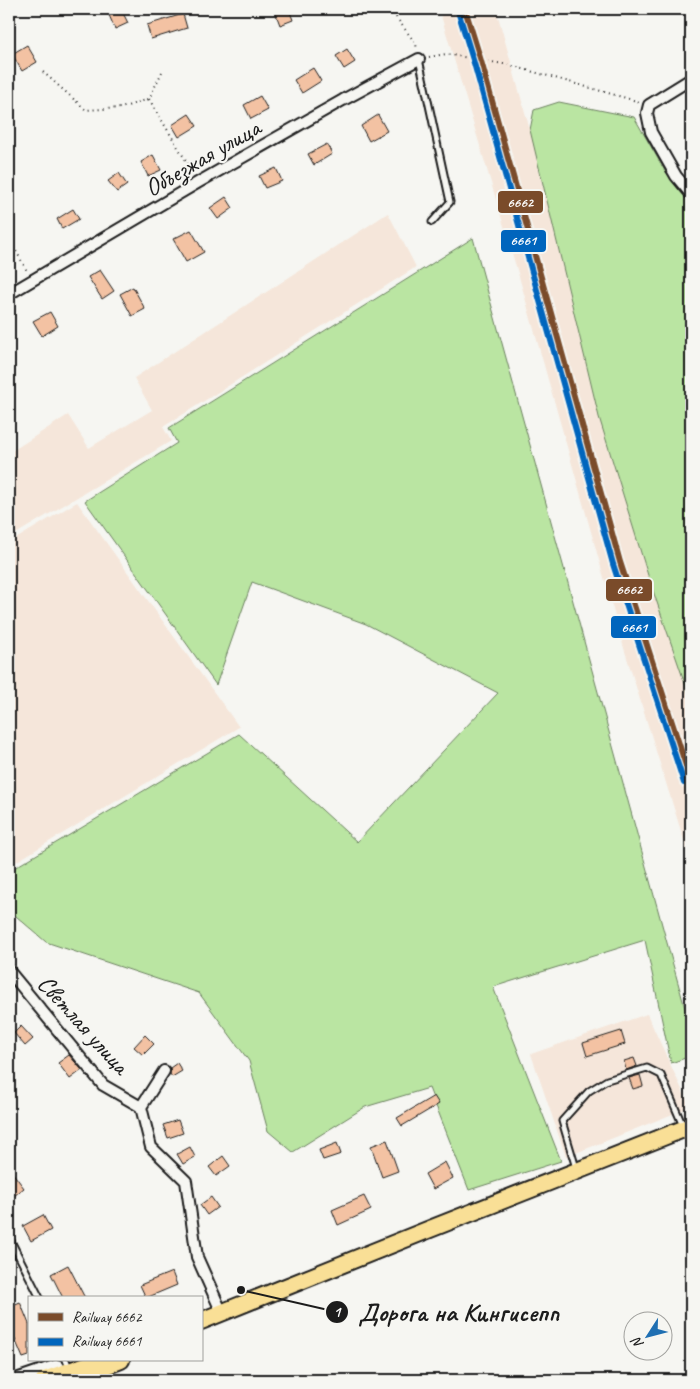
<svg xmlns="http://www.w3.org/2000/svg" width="700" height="1389" viewBox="0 0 700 1389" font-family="Caveat,sans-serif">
	<rect width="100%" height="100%" fill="#f6f6f2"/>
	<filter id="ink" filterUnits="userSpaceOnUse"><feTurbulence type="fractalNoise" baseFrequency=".02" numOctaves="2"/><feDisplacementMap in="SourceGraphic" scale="10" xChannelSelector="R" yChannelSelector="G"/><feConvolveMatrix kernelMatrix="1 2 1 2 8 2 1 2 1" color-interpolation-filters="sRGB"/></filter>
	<g filter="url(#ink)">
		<!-- built -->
		<path fill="#f5e6da" d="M 439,9 L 496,9 L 530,130 L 599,417 L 651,585 L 691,701 L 691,863 L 623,645 L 518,273 Z
			M 388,213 L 416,267 L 163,427 L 171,441 L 9,538 L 9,453 L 68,415 L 89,448 L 152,410 L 134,378 Z
			M 77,502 L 239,727 L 9,866 L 9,543 Z
			M 647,1014 L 690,1107 L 566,1157 L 531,1054 Z"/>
		<!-- green -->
		<path fill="#bae5a2" stroke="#6b805f" d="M 559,102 L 634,117 L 665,171 L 691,203 L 691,701 L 651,585 L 599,417 L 530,130 L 534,110 Z
			M 473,238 L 691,1030 L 691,1056 L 671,1063 L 645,940 L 493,987 L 561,1161 L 469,1190 L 429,1088 L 365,1107 L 293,1152 L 268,1131 L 249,1061 L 199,993 L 46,942 L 9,910 L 9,871 L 239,734 L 357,842 L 498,693 L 366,624 L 252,582 L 216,685 L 85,501 L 177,443 L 169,428 Z"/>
		<!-- building -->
		<path fill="#f3c2a3" stroke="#1c1c1c" d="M 121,9 L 128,23 L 115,29 L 109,15 Z
			M 274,9 L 289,9 L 293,20 L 280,25 Z
			M 183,14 L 187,28 L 151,39 L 147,25 Z
			M 27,45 L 37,62 L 22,71 L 12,54 Z
			M 347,49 L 355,62 L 344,69 L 336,56 Z
			M 313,68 L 321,81 L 302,93 L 294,80 Z
			M 260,96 L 268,110 L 251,119 L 244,105 Z
			M 189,114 L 197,126 L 179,137 L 172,125 Z
			M 378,115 L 387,131 L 369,141 L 361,126 Z
			M 327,144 L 332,154 L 314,165 L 308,154 Z
			M 153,155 L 161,170 L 148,176 L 141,162 Z
			M 276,168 L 282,181 L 265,188 L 259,176 Z
			M 119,173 L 127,185 L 117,192 L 108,181 Z
			M 226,197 L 233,208 L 218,219 L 210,208 Z
			M 73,209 L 79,219 L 62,229 L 57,219 Z
			M 191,230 L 204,252 L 186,262 L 173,239 Z
			M 100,270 L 114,291 L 102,299 L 88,277 Z
			M 133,287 L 145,309 L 132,316 L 120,294 Z
			M 50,312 L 58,326 L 42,336 L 33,321 Z
			M 21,1026 L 33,1039 L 25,1046 L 14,1033 Z
			M 621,1031 L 625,1044 L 587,1056 L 583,1043 Z
			M 145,1035 L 154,1044 L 143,1055 L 134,1047 Z
			M 69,1055 L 82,1070 L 70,1079 L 58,1063 Z
			M 634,1058 L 637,1066 L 626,1070 L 624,1061 Z
			M 177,1063 L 182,1071 L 172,1077 L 170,1074 L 170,1068 Z
			M 640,1075 L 643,1086 L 633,1089 L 629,1078 Z
			M 434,1096 L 439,1104 L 402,1126 L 397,1118 Z
			M 178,1120 L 183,1133 L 168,1138 L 163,1125 Z
			M 387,1140 L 398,1171 L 382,1177 L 371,1146 Z
			M 337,1143 L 341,1154 L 323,1160 L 319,1150 Z
			M 190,1147 L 195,1157 L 183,1164 L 177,1154 Z
			M 223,1156 L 230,1166 L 216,1176 L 209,1167 Z
			M 445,1162 L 453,1178 L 433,1189 L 425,1174 Z
			M 9,1168 L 24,1188 L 9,1200 Z
			M 364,1196 L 371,1210 L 338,1225 L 332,1210 Z
			M 211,1197 L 218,1207 L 207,1215 L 200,1205 Z
			M 43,1215 L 51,1230 L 31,1241 L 23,1226 Z
			M 68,1265 L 85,1298 L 63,1298 L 51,1274 Z
			M 172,1272 L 177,1285 L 146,1298 L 140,1285 Z
			M 20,1302 L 29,1324 L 29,1356 L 23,1358 L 9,1325 L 9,1318 L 13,1316 L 9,1307 Z"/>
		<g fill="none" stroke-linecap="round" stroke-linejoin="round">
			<defs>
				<path id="lane" d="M 419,59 L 450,202 L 432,222
					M 576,1168 L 562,1121 L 589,1091 L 607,1080 L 647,1068 L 661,1075 L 683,1126
					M 9,1237 L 40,1298
					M 66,1360 L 74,1380"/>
				<path id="street" d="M 691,79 L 649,105 L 647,113 L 651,132 L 676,176 L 691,194
					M 9,294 L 199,182 L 343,100 L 419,59
					M 9,971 L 103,1085 L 141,1107 L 151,1147 L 186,1181 L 197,1257 L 222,1313
					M 141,1107 L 164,1071"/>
				<path id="secondary" d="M 19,1380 L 57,1367"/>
				<path id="primary" d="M 201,1321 L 430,1229 L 691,1126
					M 90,1372 L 121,1360
					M 44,1380 L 100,1360"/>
			</defs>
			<!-- lane casing -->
			<use href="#lane" stroke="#1c1c1c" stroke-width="9"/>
			<!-- street casing -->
			<use href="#street" stroke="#1c1c1c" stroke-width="14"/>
			<!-- secondary casing -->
			<use href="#secondary" stroke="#1c1c1c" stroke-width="18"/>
			<!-- primary casing -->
			<use href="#primary" stroke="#1c1c1c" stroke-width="20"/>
			<!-- path -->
			<path stroke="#1c1c1c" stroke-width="2" stroke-dasharray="1 4" stroke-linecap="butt" d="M 390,9 L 416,44 L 417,50
				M 429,57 L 446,54 L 509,65 L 640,102
				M 43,72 L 86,110 L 121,108 L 149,99
				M 162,72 L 149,99 L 194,174
				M 9,238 L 27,271
				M 688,1141 L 691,1152"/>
			<!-- lane -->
			<use href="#lane" stroke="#f6f6f2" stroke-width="5"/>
			<!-- street -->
			<use href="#street" stroke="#f6f6f2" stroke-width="10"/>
			<!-- secondary -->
			<use href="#secondary" stroke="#f6f6f2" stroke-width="14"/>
			<!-- primary -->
			<use href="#primary" stroke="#f9df96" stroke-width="16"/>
			<defs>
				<path id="rail-1" d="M 465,9 L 481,61 L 620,562 L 691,781"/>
				<path id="rail-2" d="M 458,11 L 474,63 L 613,564 L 684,783"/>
			</defs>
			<!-- rail-1 casing -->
			<use href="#rail-1" stroke="#f6f6f2" stroke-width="10"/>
			<!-- rail-2 casing -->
			<use href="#rail-2" stroke="#f6f6f2" stroke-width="10"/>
			<!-- rail-1 -->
			<use href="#rail-1" stroke="#7a4b2a" stroke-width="6"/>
			<!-- rail-2 -->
			<use href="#rail-2" stroke="#0065bd" stroke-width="6"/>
		</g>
	</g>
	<g text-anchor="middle" stroke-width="4.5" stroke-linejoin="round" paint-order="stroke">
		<!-- street labels -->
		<g font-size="25" fill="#1c1c1c" stroke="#f6f6f2">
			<text transform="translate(202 157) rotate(-30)" y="9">Объезжая улица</text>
			<text transform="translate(84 1024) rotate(48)" y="9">Светлая улица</text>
		</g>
	</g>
	<!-- callouts -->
	<path fill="none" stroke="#1c1c1c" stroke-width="2" d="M241 1290L337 1312"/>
	<g fill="#1c1c1c" stroke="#f6f6f2" stroke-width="2">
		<circle cx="241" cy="1290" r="5"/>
		<circle cx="337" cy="1312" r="12"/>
	</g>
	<g font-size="15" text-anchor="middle" font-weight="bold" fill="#fff">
		<text x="337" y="1317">1</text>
	</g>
	<g font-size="26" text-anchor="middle" font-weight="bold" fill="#1c1c1c" stroke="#f6f6f2" stroke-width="4.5" stroke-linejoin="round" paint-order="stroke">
		<text x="459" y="1321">Дорога на Кингисепп</text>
	</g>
	<g stroke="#f6f6f2" stroke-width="2">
		<rect x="497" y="190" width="47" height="24" rx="5" fill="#7a4b2a"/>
		<rect x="500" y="229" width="47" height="24" rx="5" fill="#0065bd"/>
		<rect x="605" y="578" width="48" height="24" rx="5" fill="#7a4b2a"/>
		<rect x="610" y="615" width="47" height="24" rx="5" fill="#0065bd"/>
	</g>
	<g font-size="14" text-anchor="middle" font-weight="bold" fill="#fff">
		<text x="520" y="207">6662</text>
		<text x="523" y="245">6661</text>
		<text x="629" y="594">6662</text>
		<text x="634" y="632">6661</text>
	</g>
	<!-- margin -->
	<rect width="700" height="1389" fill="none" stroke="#f6f6f2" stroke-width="30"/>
	<rect x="15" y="15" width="670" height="1359" fill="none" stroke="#1c1c1c" stroke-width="2" filter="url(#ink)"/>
	<!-- legend -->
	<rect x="28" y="1296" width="175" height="65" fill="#f6f6f2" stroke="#9f9f9c"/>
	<rect x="38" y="1313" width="25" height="8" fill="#7a4b2a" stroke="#9f9f9c"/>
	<text x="72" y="1322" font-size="15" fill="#1c1c1c">Railway 6662</text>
	<rect x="38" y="1338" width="25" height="8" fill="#0065bd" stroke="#9f9f9c"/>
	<text x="72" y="1346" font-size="15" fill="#1c1c1c">Railway 6661</text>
	<!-- north arrow -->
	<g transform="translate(648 1336) rotate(234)"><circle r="24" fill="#f6f6f2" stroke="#9f9f9c"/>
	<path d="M0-4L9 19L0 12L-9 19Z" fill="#1f6fb2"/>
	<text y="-8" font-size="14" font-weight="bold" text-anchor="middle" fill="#1c1c1c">N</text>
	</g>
</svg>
